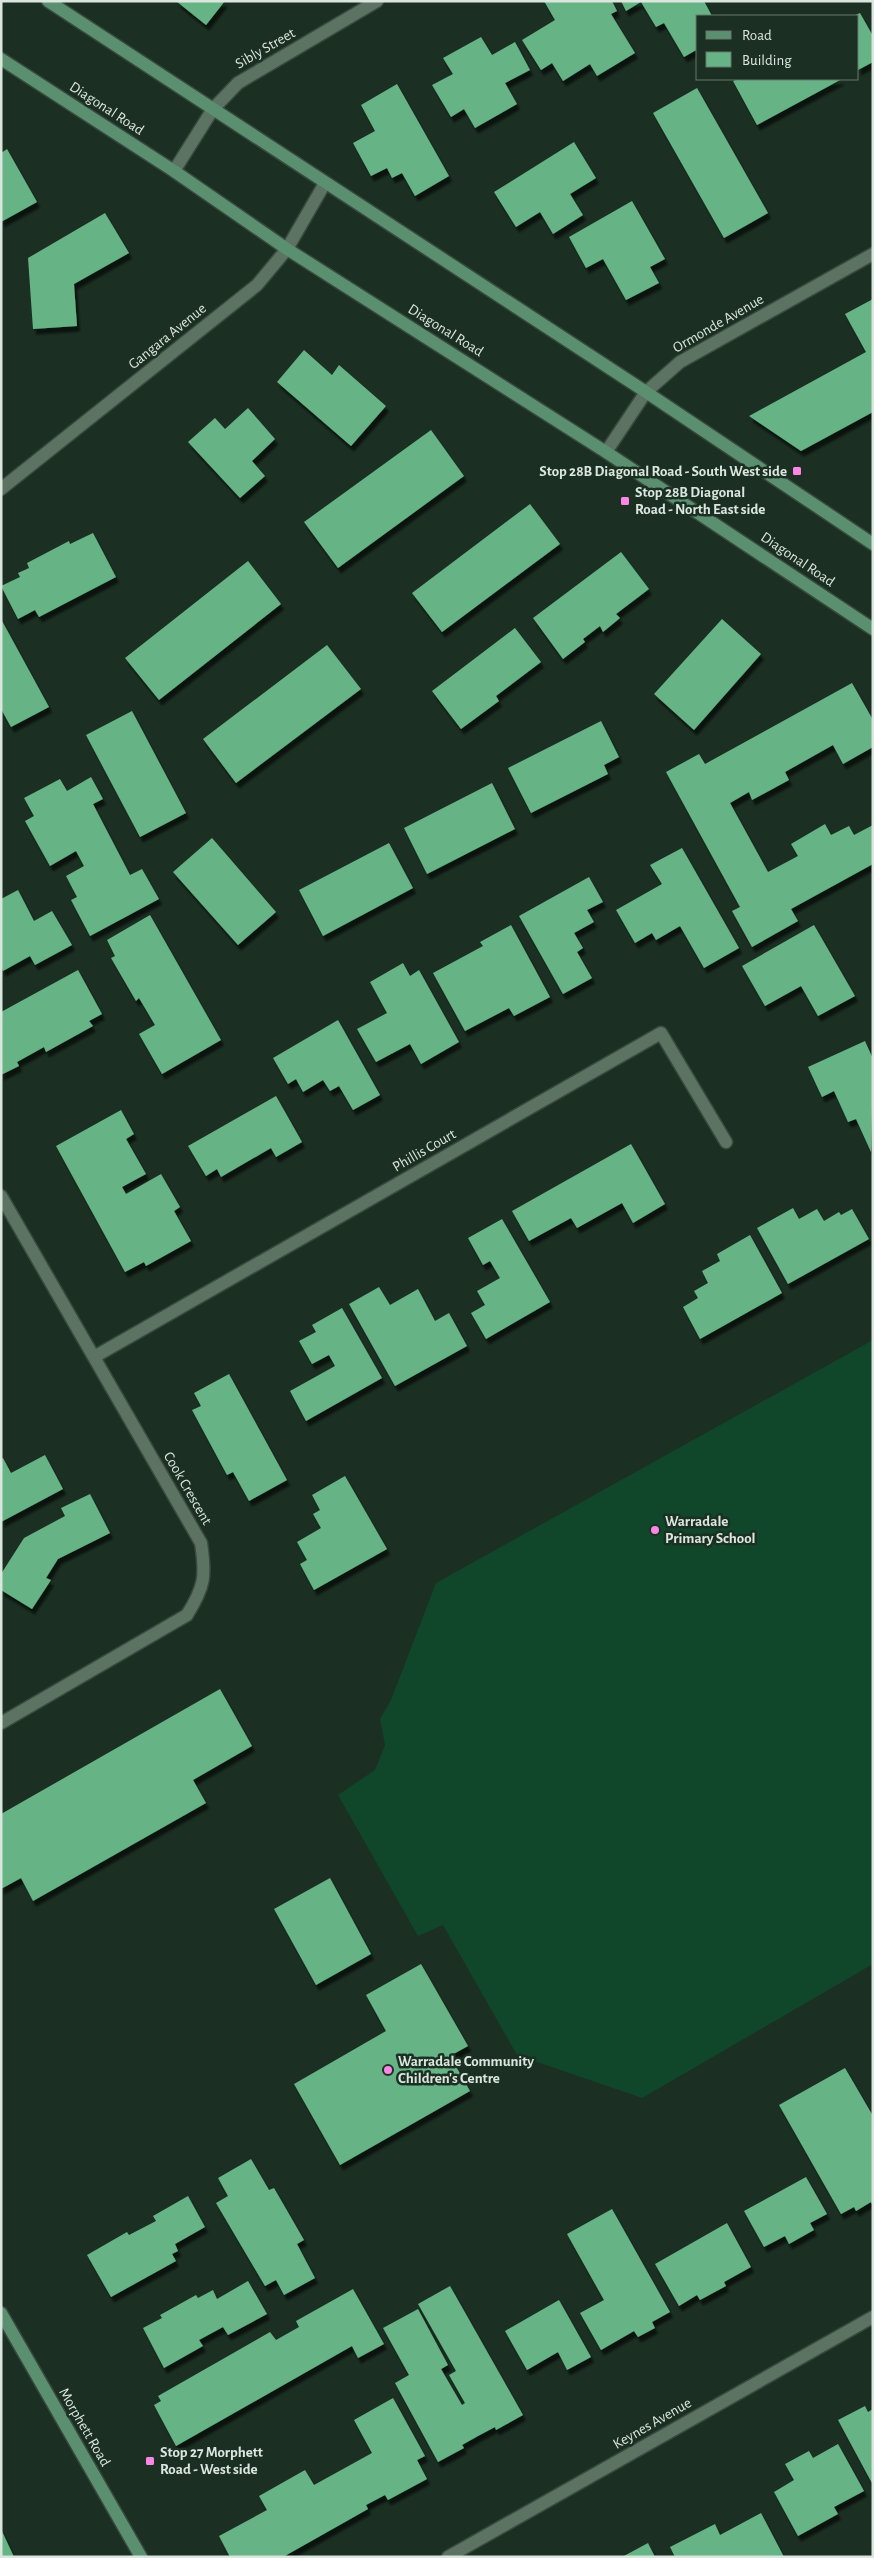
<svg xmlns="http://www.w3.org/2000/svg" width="874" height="2558" viewBox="0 0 874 2558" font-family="'Alegreya Sans',sans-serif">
	<defs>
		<filter id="shadow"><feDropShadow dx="3" dy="5.5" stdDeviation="1" flood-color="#0009"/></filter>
	</defs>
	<rect width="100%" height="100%" fill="#1b2f22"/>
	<!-- grass -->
	<path fill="#10472a" d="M 873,1340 L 873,1964 L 642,2098 L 517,2055 L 443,1925 L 418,1936 L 338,1795 L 375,1770 L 385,1745 L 380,1719 L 391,1700 L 436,1583 Z"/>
	<!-- building -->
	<path fill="#66b485" filter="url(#shadow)" d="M 176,1 L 225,1 L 206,25 Z
		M 544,1 L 612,1 L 617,11 L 611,14 L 635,53 L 597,76 L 590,64 L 563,81 L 552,63 L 541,70 L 522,40 L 555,20 Z
		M 621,1 L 704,1 L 712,16 L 698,16 L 698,49 L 684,57 L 664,23 L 656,27 L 641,2 L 626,11 Z
		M 860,13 L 873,36 L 873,62 L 858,70 L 858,16 L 853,16 Z
		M 481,37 L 492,55 L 515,42 L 530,70 L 505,83 L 517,104 L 475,128 L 464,109 L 451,117 L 432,85 L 453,74 L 443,58 Z
		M 738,79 L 842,79 L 757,125 L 733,81 Z
		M 397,84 L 449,176 L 415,196 L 402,173 L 392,178 L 387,168 L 371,176 L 353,143 L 375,131 L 361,105 Z
		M 697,88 L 768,213 L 724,238 L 653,113 Z
		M 574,142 L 596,178 L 570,194 L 583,215 L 553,234 L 540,212 L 516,227 L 494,192 Z
		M 7,149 L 37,202 L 1,222 L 1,153 Z
		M 632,201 L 665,259 L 650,267 L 659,283 L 626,300 L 603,259 L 586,268 L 569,237 Z
		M 105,213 L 129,253 L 74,284 L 77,326 L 33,329 L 28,258 Z
		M 873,299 L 873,412 L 801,451 L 749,416 L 866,352 L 845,314 Z
		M 304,350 L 332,375 L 339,365 L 386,406 L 351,446 L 277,382 Z
		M 248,408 L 275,439 L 252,461 L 265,476 L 240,498 L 188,442 L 215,418 L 225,429 Z
		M 431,430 L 464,476 L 338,568 L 304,522 Z
		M 530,504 L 560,544 L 442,632 L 412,593 Z
		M 93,533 L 116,577 L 39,617 L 35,610 L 18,619 L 1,586 L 20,577 L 18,573 L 29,568 L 27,563 L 69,541 L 70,544 Z
		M 621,552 L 649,589 L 616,614 L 620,618 L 603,632 L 600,626 L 583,639 L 585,642 L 563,659 L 533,618 Z
		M 248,561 L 281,604 L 159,700 L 125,658 Z
		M 1,619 L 49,707 L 11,727 L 1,709 Z
		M 722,619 L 761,654 L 694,730 L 654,694 Z
		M 515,628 L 541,662 L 496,696 L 499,701 L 461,729 L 432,691 Z
		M 327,645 L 361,689 L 236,783 L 203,739 Z
		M 852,683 L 873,720 L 873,747 L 843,764 L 833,745 L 785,772 L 789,780 L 752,800 L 749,792 L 730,803 L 768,872 L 798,856 L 791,844 L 825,824 L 831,835 L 849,826 L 854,835 L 873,825 L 873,864 L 791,909 L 798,921 L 752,947 L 732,911 L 740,907 L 666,772 L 699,754 L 705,764 Z
		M 132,711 L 186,813 L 140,837 L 86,735 Z
		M 601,721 L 619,757 L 604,765 L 608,774 L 531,813 L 508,768 Z
		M 91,777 L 103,799 L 93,804 L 130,875 L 142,869 L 159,899 L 90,936 L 71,900 L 77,897 L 66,876 L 84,866 L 76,851 L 50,866 L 25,821 L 34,816 L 24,798 L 60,779 L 67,791 Z
		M 492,783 L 515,829 L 427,874 L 404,828 Z
		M 212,838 L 276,912 L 238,945 L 173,872 Z
		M 389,843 L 413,888 L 323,936 L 299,890 Z
		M 682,848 L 739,948 L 704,968 L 680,926 L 656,940 L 652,933 L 635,943 L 616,910 L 662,884 L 650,865 Z
		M 589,877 L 603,902 L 587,910 L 594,922 L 574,933 L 583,948 L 577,952 L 592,978 L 563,994 L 519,916 Z
		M 18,890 L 34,921 L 52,911 L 72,945 L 35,965 L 30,956 L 3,971 L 1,967 L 1,899 Z
		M 150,915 L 221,1040 L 162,1074 L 139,1034 L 155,1025 L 139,998 L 136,1001 L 111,958 L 115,956 L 107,940 Z
		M 511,925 L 550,997 L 514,1016 L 509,1008 L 465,1031 L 433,973 L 483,946 L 480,942 Z
		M 814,925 L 855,996 L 818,1016 L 801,986 L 765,1006 L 742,966 Z
		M 403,963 L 410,976 L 419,970 L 459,1042 L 421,1064 L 410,1044 L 376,1062 L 357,1029 L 387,1013 L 370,982 Z
		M 78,970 L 102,1014 L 89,1021 L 93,1026 L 46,1052 L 44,1047 L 17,1062 L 19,1066 L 1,1075 L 1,1012 Z
		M 338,1020 L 380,1095 L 353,1110 L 339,1086 L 330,1091 L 323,1080 L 303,1092 L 296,1079 L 288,1084 L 273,1058 Z
		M 865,1041 L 873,1059 L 871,1152 L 856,1119 L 848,1122 L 834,1091 L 822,1097 L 808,1067 Z
		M 276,1096 L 302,1142 L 276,1157 L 271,1148 L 221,1177 L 217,1169 L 206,1176 L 188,1146 Z
		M 121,1110 L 134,1134 L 126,1139 L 146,1174 L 122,1187 L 126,1194 L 161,1174 L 180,1207 L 174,1211 L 191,1241 L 146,1266 L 144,1262 L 125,1272 L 56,1146 Z
		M 631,1144 L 665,1204 L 633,1223 L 622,1203 L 577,1228 L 571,1218 L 529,1241 L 512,1211 Z
		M 793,1208 L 799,1219 L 817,1209 L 824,1221 L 839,1212 L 841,1215 L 852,1209 L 869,1239 L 788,1284 L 757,1228 Z
		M 502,1219 L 550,1302 L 486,1339 L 471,1313 L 485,1305 L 477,1291 L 500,1278 L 490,1261 L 483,1265 L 468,1238 Z
		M 750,1235 L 782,1293 L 700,1339 L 683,1307 L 698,1298 L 694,1291 L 708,1283 L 702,1271 L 720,1261 L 717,1254 Z
		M 379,1287 L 390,1305 L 418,1289 L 435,1321 L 449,1313 L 467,1346 L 395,1386 L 349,1304 Z
		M 342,1308 L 382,1378 L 306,1421 L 290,1391 L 335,1366 L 329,1355 L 312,1364 L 299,1341 L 316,1332 L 312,1325 Z
		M 229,1374 L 287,1480 L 249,1501 L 233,1472 L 227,1475 L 192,1410 L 201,1406 L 194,1393 Z
		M 45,1455 L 63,1489 L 1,1522 L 1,1459 L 3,1458 L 11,1473 Z
		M 345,1476 L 387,1549 L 314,1590 L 300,1564 L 307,1560 L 297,1542 L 321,1528 L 313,1514 L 320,1510 L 312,1495 Z
		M 90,1494 L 110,1533 L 58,1559 L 46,1578 L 51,1580 L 32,1609 L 1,1590 L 1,1574 L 24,1538 L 65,1516 L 61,1508 Z
		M 220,1689 L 252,1746 L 193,1780 L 206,1803 L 33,1901 L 21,1878 L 1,1889 L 1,1814 Z
		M 330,1878 L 371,1954 L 316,1985 L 274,1909 Z
		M 421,1964 L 468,2046 L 450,2056 L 470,2091 L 340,2165 L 294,2084 L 386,2031 L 366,1995 Z
		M 845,2068 L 873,2116 L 873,2206 L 871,2202 L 856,2211 L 854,2207 L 841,2214 L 779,2105 Z
		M 251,2159 L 269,2190 L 274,2188 L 304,2240 L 297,2244 L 315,2278 L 284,2295 L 276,2280 L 265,2286 L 216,2203 L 228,2196 L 218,2178 Z
		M 806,2177 L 827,2214 L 810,2223 L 814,2230 L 789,2244 L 785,2236 L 764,2247 L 744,2211 Z
		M 188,2196 L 205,2227 L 175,2244 L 178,2251 L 172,2254 L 176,2261 L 111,2297 L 87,2255 L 127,2232 L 129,2235 L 156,2221 L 153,2216 Z
		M 612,2209 L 670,2312 L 652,2322 L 655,2328 L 638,2337 L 634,2331 L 601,2350 L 580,2313 L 604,2300 L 567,2234 Z
		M 727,2223 L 751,2267 L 724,2282 L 726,2286 L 700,2300 L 697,2295 L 679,2306 L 655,2264 Z
		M 248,2281 L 267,2314 L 228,2335 L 223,2327 L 199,2340 L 203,2346 L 164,2368 L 143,2328 L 162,2318 L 160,2315 L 196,2295 L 198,2298 L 213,2290 L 217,2299 Z
		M 450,2286 L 523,2415 L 496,2430 L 495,2427 L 478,2436 L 462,2445 L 464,2448 L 438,2462 L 395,2383 L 409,2375 L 383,2328 L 418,2309 L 448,2365 L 441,2369 L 462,2405 L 465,2403 L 449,2375 L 456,2371 L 418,2304 Z
		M 353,2289 L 384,2344 L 358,2358 L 352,2346 L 176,2446 L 154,2405 L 161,2401 L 158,2396 L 270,2332 L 276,2340 L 299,2327 L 296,2321 Z
		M 559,2300 L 591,2357 L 567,2370 L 558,2352 L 527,2370 L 505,2331 Z
		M 393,2398 L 425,2456 L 417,2460 L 427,2479 L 388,2500 L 385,2495 L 366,2505 L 368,2509 L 283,2557 L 230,2557 L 219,2536 L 267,2510 L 259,2496 L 305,2470 L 314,2485 L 372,2453 L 354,2420 Z
		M 865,2406 L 868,2412 L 873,2409 L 873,2485 L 838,2420 Z
		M 838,2444 L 864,2491 L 834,2507 L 838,2514 L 798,2536 L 774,2492 L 794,2480 L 785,2464 L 809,2451 L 813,2458 Z
		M 761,2513 L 784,2557 L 675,2557 L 670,2547 L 715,2524 L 720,2535 Z
		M 1,2529 L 14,2557 L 1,2557 Z
		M 648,2543 L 655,2557 L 622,2557 Z"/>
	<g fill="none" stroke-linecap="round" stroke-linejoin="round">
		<defs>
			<path id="minor" d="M 174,171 L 213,109 L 238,83 L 377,1
				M 606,452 L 646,392 L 680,362 L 873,254
				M 1,489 L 257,285 L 287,249 L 325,183
				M 1,1196 L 201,1543 C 206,1576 205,1586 187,1615 L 1,1723
				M 94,1357 L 661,1033 L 726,1142
				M 448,2557 L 873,2317"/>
			<path id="secondary" d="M 48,1 L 646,392 L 873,544
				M 1,59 L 174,171 L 287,249 L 606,452 L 873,629
				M 1,2313 L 141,2557"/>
		</defs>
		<!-- minor casing -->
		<use href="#minor" stroke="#38493e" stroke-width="15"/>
		<!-- secondary casing -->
		<use href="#secondary" stroke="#38493e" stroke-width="15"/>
		<!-- minor -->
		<use href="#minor" stroke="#5c7263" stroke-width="12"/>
		<!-- secondary -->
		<use href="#secondary" stroke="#5a9070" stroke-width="12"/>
	</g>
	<!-- markers -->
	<g fill="#fc86e3" stroke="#1b2f22" stroke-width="2">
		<rect x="792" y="466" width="10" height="10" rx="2.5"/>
		<rect x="620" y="496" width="10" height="10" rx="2.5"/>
		<circle cx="655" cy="1530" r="5"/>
		<circle cx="388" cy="2070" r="5"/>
		<rect x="145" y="2456" width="10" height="10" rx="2.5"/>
	</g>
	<g text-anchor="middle" stroke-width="5" stroke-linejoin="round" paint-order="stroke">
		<!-- street labels -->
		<g font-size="15" fill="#dbe7de" stroke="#1b2f22">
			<text transform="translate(265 48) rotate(-30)" y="5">Sibly Street</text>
			<text transform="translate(107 108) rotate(33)" y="5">Diagonal Road</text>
			<text transform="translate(718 323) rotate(-30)" y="5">Ormonde Avenue</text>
			<text transform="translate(446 330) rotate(32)" y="5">Diagonal Road</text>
			<text transform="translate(167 336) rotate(-39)" y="5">Gangara Avenue</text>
			<text transform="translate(798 559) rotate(34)" y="5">Diagonal Road</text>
			<text transform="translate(424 1150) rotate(-30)" y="5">Phillis Court</text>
			<text transform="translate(188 1488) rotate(60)" y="5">Cook Crescent</text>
			<text transform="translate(652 2423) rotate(-30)" y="5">Keynes Avenue</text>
			<text transform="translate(85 2427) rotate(60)" y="5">Morphett Road</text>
		</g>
		<!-- poi labels -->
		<g font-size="15" font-weight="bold" fill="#dbe7de" stroke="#1b2f22" text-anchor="start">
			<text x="787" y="476" text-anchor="end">Stop 28B Diagonal Road - South West side</text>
			<text x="635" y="497">Stop 28B Diagonal<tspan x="635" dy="17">Road - North East side</tspan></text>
			<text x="665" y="1526">Warradale<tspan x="665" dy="17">Primary School</tspan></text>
			<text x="398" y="2066">Warradale Community<tspan x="398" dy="17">Children's Centre</tspan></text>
			<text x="160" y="2457">Stop 27 Morphett<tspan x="160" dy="17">Road - West side</tspan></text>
		</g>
	</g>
	<!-- border -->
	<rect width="874" height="2558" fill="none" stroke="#dbe7de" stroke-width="5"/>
	<!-- legend -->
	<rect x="696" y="15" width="162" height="65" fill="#1b2f22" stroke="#68796d"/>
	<rect x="706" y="31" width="25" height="8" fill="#5a9070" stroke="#68796d"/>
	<text x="742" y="40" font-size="15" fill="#dbe7de">Road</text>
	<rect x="706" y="52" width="25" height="15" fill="#66b485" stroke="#68796d"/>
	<text x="742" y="65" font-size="15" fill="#dbe7de">Building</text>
</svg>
